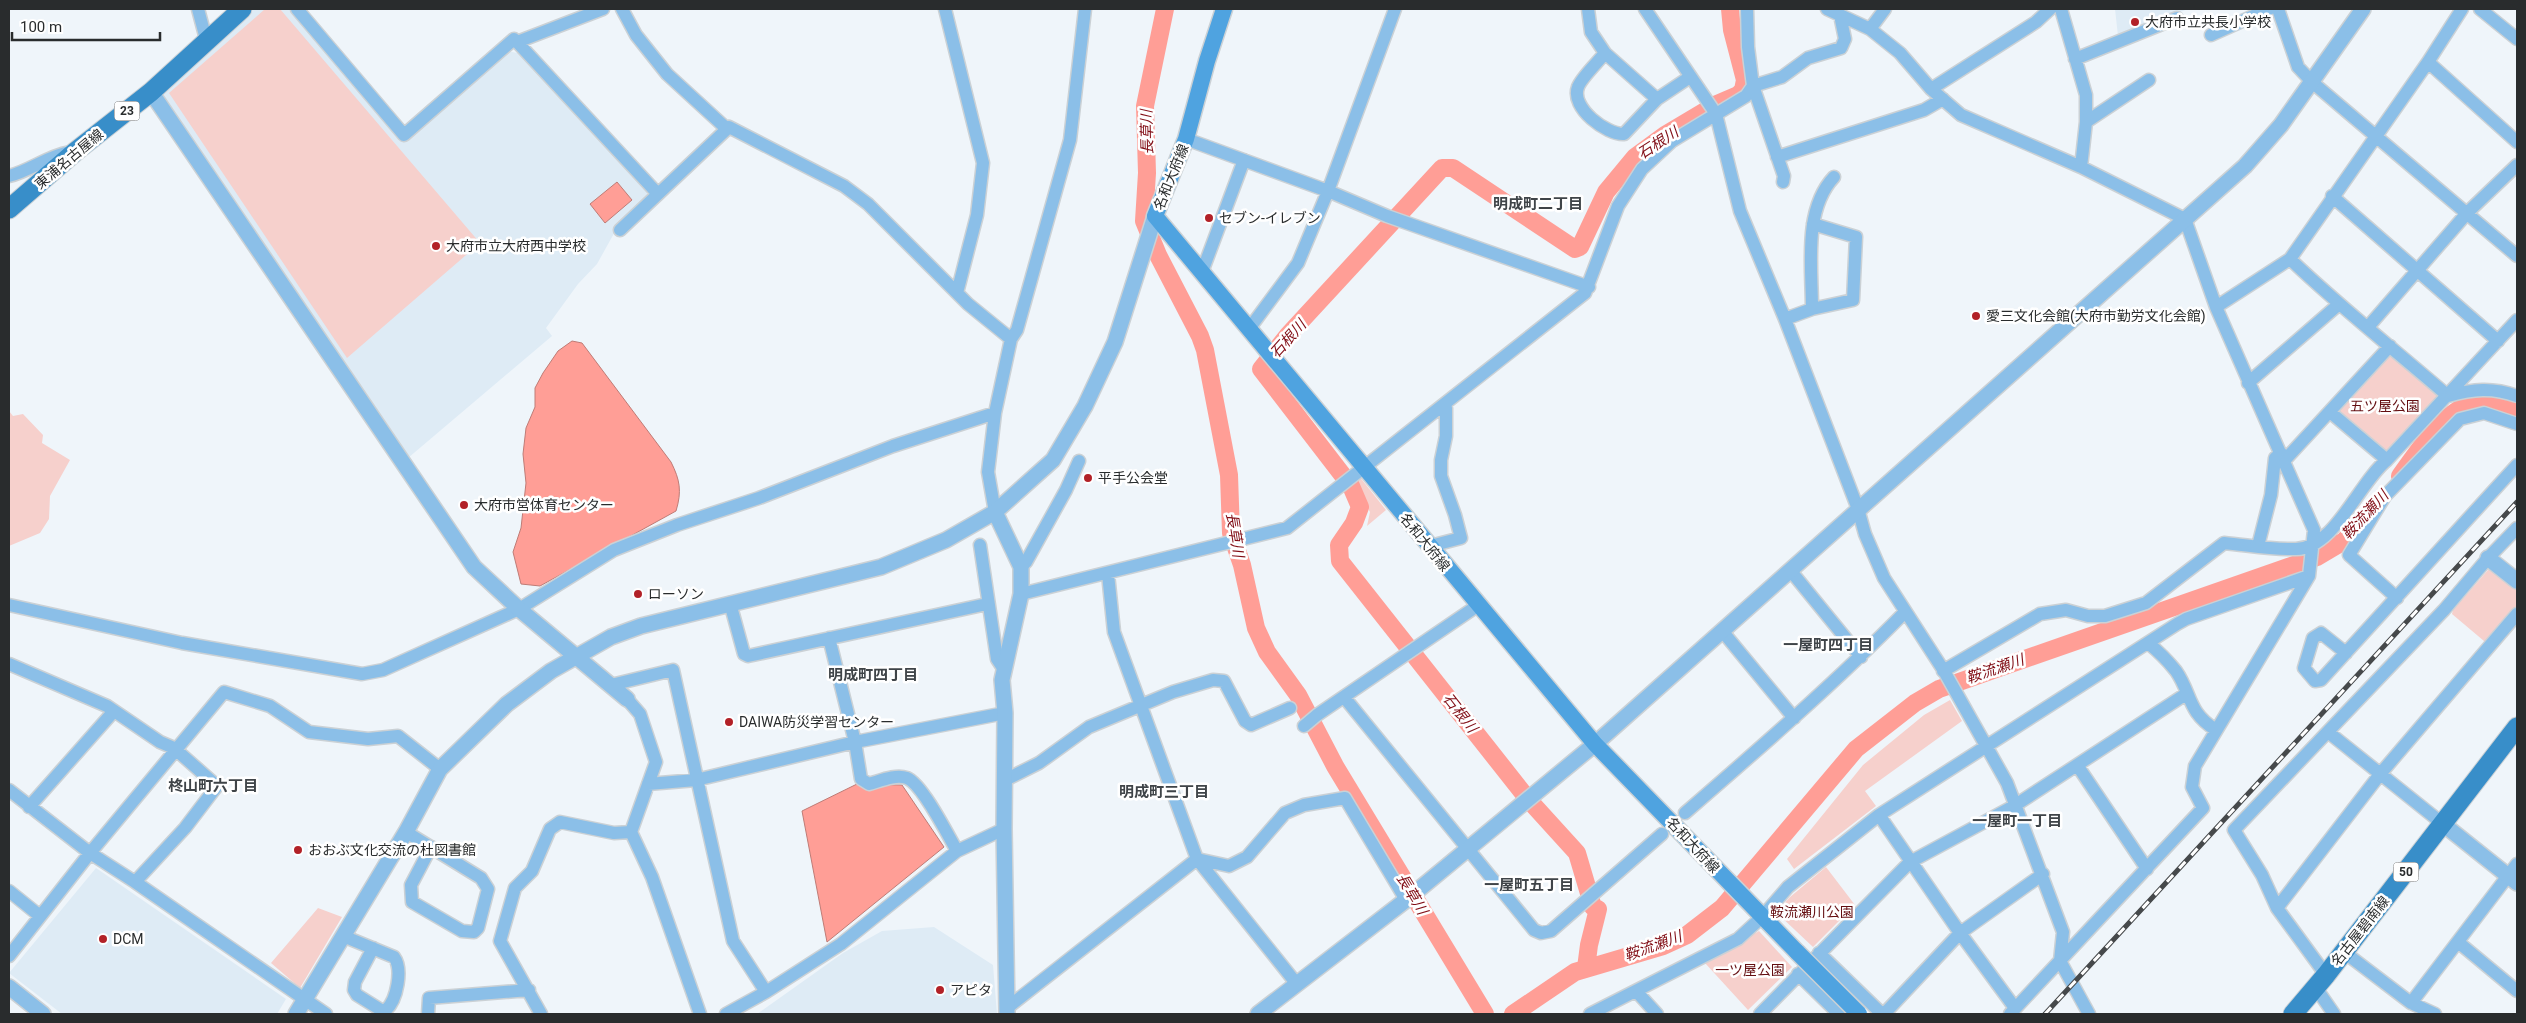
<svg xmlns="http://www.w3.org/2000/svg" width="2526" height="1023" viewBox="0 0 2526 1023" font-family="Roboto,'Noto Sans JP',sans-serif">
	<rect width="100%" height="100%" fill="#eff5fa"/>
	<!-- built -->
	<path fill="#deebf5" d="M 254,9 L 289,9 L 403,141 L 507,51 L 523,54 L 647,189 L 647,198 L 617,228 L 597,264 L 578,284 L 546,328 L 552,336 L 408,458 L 160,93 Z
		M 2115,9 L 2188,9 L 2118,36 Z
		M 96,868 L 286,999 L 277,1014 L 62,1014 L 9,973 Z
		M 934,927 L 993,965 L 997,1014 L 757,1014 L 843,953 L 882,931 Z"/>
	<!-- green -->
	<path fill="#f6d0cc" d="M 265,9 L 280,9 L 480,243 L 347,358 L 169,93 Z
		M 2389,354 L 2440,397 L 2388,451 L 2384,453 L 2338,414 L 2339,409 Z
		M 9,411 L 13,416 L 23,414 L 43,435 L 42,443 L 70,460 L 50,496 L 49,519 L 40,533 L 9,546 Z
		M 1359,476 L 1386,510 L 1367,526 L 1370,512 L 1353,481 Z
		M 2488,570 L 2493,570 L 2517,590 L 2517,607 L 2488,641 L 2484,641 L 2452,614 L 2453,610 Z
		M 1950,700 L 1962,721 L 1865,791 L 1876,806 L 1794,869 L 1787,859 L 1863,765 L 1924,715 Z
		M 1826,867 L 1855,905 L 1813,947 L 1776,912 L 1790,897 Z
		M 318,908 L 342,917 L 300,988 L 271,963 Z
		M 1759,931 L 1792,967 L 1748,1010 L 1705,963 Z"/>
	<!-- water -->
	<path fill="#ff9e96" stroke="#bf7c76" d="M 617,182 L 632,200 L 605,223 L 590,204 Z
		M 572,341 L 582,343 L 671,462 C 680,480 682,491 676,511 L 540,586 L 521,584 L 513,552 L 521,528 L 526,483 L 523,454 L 526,428 L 535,407 L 535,388 L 543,373 L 558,351 Z
		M 857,784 L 902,785 L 944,847 L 827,942 L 802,811 Z"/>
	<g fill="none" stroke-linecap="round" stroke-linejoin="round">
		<!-- river -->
		<path stroke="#ff9e96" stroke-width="18" d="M 1165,9 L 1145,106 L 1147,173 L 1144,221 L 1158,255 L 1200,336 L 1205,350 L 1229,475 L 1231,533 L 1242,565 L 1256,628 L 1267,652 L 1298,695 L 1335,766 L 1485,1014
			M 2400,476 C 2419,450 2450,400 2486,401 C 2496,402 2507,406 2517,408
			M 1586,968 L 1589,945 L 1598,909 L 1593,907 L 1577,853 L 1527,798 L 1340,561 L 1339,545 L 1354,523 L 1360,507 L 1351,486 L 1261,369 L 1288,335 L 1442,168 L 1453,168 L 1575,249 L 1580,247 L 1606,192 L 1635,157 L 1665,135 L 1717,104 L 1738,95 L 1743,90 L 1745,80 L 1732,30 L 1730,9
			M 1513,1014 L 1575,972 L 1663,946 L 1687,935 L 1722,908 L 1856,749 L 1915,703 L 1939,689 L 2317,557 L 2344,541 L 2376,506"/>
		<defs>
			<path id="minor" d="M 198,9 L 206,39
				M 297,9 L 404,135 L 514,39 L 517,42 L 603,9
				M 622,9 L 636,35 L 667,74 L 727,129 L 729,127 L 844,186 L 868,204 L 968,304 L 1011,339
				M 945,9 L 983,163 L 977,215 L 957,293
				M 1588,9 L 1591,32 L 1605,53 L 1657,99
				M 1645,9 L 1716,114 L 1740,211 L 1785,319 L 1858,509 L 1865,534 L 1884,578 L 1944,671 L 2007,783 L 2063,932 L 2060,961 L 2089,1014
				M 1827,9 L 1870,29 L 1900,53 L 1931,89 L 1961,115 L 2081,167 L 2185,219 L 2216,307 L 2314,530 L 2309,576 L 2195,766 L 2192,787 L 2203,808 L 2010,1014
				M 2061,9 L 2086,95 L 2086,122 L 2081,167
				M 2278,9 L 2298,67 L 2312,82 L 2517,256
				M 2480,9 L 2517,39
				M 1870,29 L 1885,9
				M 2211,35 L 2269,9
				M 517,42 L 657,193
				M 1605,53 C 1598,62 1581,78 1578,87 C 1570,108 1607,135 1624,134 L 1657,99 L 1690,77
				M 2075,59 L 2177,18
				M 2428,62 L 2517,142
				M 1931,89 L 2036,22 L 2050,9
				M 2086,122 L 2149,80
				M 1186,139 L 1328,191 L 1387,216 L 1589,287
				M 1777,157 L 1924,110 L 1943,99
				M 9,176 C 30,171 49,155 71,152
				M 1783,182 L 1784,176 L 1753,86 L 1782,77 L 1808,58 L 1841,48 L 1845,39 L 1840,15
				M 2332,196 L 2498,341
				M 620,230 L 727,129
				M 2290,259 C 2340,307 2395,350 2448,396
				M 1202,272 L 1244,160
				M 2216,307 L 2290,259 L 2428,62 L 2462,9
				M 1812,309 C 1812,267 1803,210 1834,177
				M 1785,319 L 1812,309 L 1853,300 L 1856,237 L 1813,224
				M 2368,327 L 2468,212 L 2517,165
				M 1249,329 L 1298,263 L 1328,191 L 1395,9
				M 2248,383 L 2338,305
				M 2448,396 C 2473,389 2492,387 2517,396
				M 2330,412 L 2387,460
				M 2284,461 L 2390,346
				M 995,512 L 988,472 L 995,413 L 1011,339 L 1017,330 L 1070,140 L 1085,9
				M 980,545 L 997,659 L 1003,668
				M 2258,546 L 2271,495 L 2275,458 L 2281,453
				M 1431,549 L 1438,544 L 1461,538 L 1455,515 L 1441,476 L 1441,460 L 1446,436 L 1446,408 L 1443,405
				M 1021,567 L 1026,562 L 1066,490 L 1079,461
				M 1790,570 L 1861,657
				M 1108,574 L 1114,632 L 1197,859 L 1296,983
				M 1021,594 L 1287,528 L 1585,293 L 1618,206 L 1642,169 L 1672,141 L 1746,96 L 1753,86 L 1748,47 L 1747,9
				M 2397,598 L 2349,555 L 2385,496 L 2460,419 L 2484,413 L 2517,424
				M 730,603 L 744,654 L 748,656 L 987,604
				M 9,605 L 182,643 L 362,674 L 383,670 L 519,609 L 614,550 L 677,525 L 759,498 L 893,446 L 995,413
				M 1723,632 L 1794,718
				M 829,638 L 855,742 L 861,779 L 869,784 C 880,781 895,774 907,778 C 922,784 948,835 957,851
				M 2148,643 C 2158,651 2168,661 2176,671 C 2192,694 2187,712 2216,730
				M 2346,653 L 2321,633 L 2313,638 L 2304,668 L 2315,681 L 2321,680 L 2517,465
				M 9,664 L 107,706 L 160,742 L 174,748 L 217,786 L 185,828 L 135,882
				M 1943,671 L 2040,614 L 2066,610 L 2088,616 L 2105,616 L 2146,603 L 2224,543 C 2247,545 2273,550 2296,549 C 2335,548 2359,482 2387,460 L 2517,320
				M 611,685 L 673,670 L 733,941 L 766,992
				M 1344,697 L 1534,930 L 1541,933 L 1551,931 L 1662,834
				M 627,699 L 640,714 L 656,762 L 631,832 L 652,877 L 700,1014
				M 1304,726 L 1317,715 L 1477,606
				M 2328,732 L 2443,824
				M 2077,765 L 2147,869
				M 1005,780 L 1039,763 L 1089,727 L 1173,692 L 1213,680 L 1224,681 L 1245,721 L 1251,725 L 1290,708
				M 648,784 L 696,780 L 855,742 L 1005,713
				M 9,790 L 90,853 L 135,882 L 326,1014
				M 29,807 L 114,711
				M 1685,813 C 1760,748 1835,683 1905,612
				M 1879,815 L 1960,933 L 2015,1008
				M 406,832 L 481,878 L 488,889 L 478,928 L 474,932 L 462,931 L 412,902 L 411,885 L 431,847
				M 1197,859 L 1229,866 L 1247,857 L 1285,813 L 1304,805 L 1345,798 L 1406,900
				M 9,891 L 40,916
				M 2277,908 L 2381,773 L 2517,614
				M 343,936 L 394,957 C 403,969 397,1000 386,1010 L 381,1010 L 357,995 L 354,990 L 355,982 L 373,948
				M 2458,942 L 2517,991
				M 2344,952 L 2411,1003 L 2435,1014
				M 1819,953 L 1882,1014
				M 9,956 L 90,853 L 224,692 L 270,706 L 309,732 L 368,739 L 398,736 L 440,769
				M 1798,974 L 1839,1014
				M 2326,975 L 2277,908 L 2262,875 L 2234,830 L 2444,610 L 2488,558 L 2517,528
				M 2316,988 L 2334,1014
				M 1636,991 L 1657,1014
				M 2411,1003 L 2517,864
				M 1007,1008 L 1197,859
				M 428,1014 L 429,998 L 529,990
				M 541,1014 L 500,941 L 515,888 L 532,871 L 550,829 L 560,822 L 614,833 L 631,832
				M 726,1014 L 766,992 L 841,944 L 957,851 L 1004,829
				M 1590,1014 L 1738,939 L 1762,917 L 1788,887 L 1879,815 L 2177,624 L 2186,619 L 2309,576
				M 1760,1014 L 1910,862 L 2014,806 L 2186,694
				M 1884,1014 L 1960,933 L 2043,874"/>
			<path id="tertiary" d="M 151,92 L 474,567 L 519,609 L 627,699
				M 995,512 L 1021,567 L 1021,594 L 1002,680 L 1005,713 L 1004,829 L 1007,1014
				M 2488,558 L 2517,581
				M 2443,824 L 2517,883
				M 9,987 L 43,1014
				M 296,1014 L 406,832 L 440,769 L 507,704 L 551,671 L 611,637 L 641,626 L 881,567 L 946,540 L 995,512 L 1053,460 L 1085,406 L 1115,342 L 1155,216
				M 1258,1014 L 1406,900 L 1595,744 L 2245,166 L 2281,125 L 2363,9"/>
			<path id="secondary" d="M 1224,9 L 1207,61 L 1186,139 L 1155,216 L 1595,744 L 1797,952"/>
			<path id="primary" d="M 9,209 L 76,151 L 151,92 L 242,9
				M 2293,1014 L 2326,975 L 2517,727"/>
		</defs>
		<!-- minor casing -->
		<use href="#minor" stroke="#cbd1d5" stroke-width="15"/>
		<!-- tertiary casing -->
		<use href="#tertiary" stroke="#cbd1d5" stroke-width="18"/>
		<!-- secondary casing -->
		<use href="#secondary" stroke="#cbd1d5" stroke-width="19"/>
		<!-- primary casing -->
		<use href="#primary" stroke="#cbd1d5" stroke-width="21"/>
		<!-- minor -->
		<use href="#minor" stroke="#8bbfe8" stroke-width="12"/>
		<!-- tertiary -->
		<use href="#tertiary" stroke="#8bbfe8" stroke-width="15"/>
		<!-- secondary -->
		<use href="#secondary" stroke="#4fa3e0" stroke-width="16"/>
		<!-- primary -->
		<use href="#primary" stroke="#388ec9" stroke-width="19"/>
		<defs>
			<path id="rail" d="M 2045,1014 L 2517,502"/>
		</defs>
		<!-- rail casing -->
		<use href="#rail" stroke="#46494b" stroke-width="5"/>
		<!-- rail -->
		<use href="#rail" stroke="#fff" stroke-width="3" stroke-dasharray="9" stroke-linecap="butt"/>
		<defs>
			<path id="secondary-bridge" d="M 1797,952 L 1859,1014"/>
		</defs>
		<!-- secondary-bridge casing -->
		<use href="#secondary-bridge" stroke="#cbd1d5" stroke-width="19" stroke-linecap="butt"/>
		<!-- secondary-bridge -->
		<use href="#secondary-bridge" stroke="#4fa3e0" stroke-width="16"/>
	</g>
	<!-- markers -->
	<g fill="#b22127" stroke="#fff" stroke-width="2">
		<circle cx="2135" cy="22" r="5"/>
		<circle cx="1209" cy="218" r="5"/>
		<circle cx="436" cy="246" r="5"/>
		<circle cx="1976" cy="316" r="5"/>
		<circle cx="1088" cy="478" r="5"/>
		<circle cx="464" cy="505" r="5"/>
		<circle cx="638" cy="594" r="5"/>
		<circle cx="729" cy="722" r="5"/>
		<circle cx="298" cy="850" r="5"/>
		<circle cx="103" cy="939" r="5"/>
		<circle cx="940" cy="990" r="5"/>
	</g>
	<g text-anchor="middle" stroke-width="5" stroke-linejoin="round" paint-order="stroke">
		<!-- shield labels -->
		<g fill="#fff" stroke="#696b6c" stroke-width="1">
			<rect x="114.5" y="101.5" width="25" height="19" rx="4"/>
			<rect x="2393.5" y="862.5" width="25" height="19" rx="4"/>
		</g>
		<g font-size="12" font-weight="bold" fill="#292c2d">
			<text x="127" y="115">23</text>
			<text x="2406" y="876">50</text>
		</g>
		<!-- poi labels -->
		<g font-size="14" fill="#292c2d" stroke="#fff" text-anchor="start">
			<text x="2145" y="27">大府市立共長小学校</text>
			<text x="1219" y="223">セブン-イレブン</text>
			<text x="446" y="251">大府市立大府西中学校</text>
			<text x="1986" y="321">愛三文化会館(大府市勤労文化会館)</text>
			<text x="1098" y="483">平手公会堂</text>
			<text x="474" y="510">大府市営体育センター</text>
			<text x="648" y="599">ローソン</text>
			<text x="739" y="727">DAIWA防災学習センター</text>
			<text x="308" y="855">おおぶ文化交流の杜図書館</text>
			<text x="113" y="944">DCM</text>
			<text x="950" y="995">アピタ</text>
		</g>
		<!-- street labels -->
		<g font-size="14" fill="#292c2d" stroke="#fff">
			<text transform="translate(69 159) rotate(-40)" y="5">東浦名古屋線</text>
			<text transform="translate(1171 177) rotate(-68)" y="5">名和大府線</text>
			<text transform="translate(1425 542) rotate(51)" y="5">名和大府線</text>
			<text transform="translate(1693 845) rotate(47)" y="5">名和大府線</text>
			<text transform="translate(2360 931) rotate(-52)" y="5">名古屋碧南線</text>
		</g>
		<!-- park labels -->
		<g font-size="14" fill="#640e11" stroke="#fff">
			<text x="2385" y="411">五ツ屋公園</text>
			<text x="1812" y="917">鞍流瀬川公園</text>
			<text x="1750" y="975">一ツ屋公園</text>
		</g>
		<!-- water labels -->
		<g font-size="15" font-style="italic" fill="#810d15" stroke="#fff">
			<text transform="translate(1147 132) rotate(-91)" y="5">長草川</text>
			<text transform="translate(1658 143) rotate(-33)" y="5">石根川</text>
			<text transform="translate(1288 339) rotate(-48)" y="5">石根川</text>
			<text transform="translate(2365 515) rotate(-47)" y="5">鞍流瀬川</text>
			<text transform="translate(1235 535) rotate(81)" y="5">長草川</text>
			<text transform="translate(1995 669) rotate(-19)" y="5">鞍流瀬川</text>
			<text transform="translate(1460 713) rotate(52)" y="5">石根川</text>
			<text transform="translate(1412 894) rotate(59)" y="5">長草川</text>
			<text transform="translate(1653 946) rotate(-20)" y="5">鞍流瀬川</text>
		</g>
		<!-- neighbourhood labels -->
		<g font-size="15" font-weight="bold" fill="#3f4448" stroke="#fff">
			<text x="1538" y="209">明成町二丁目</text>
			<text x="1828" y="650">一屋町四丁目</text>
			<text x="873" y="680">明成町四丁目</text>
			<text x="213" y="791">柊山町六丁目</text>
			<text x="1164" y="797">明成町三丁目</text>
			<text x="2017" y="826">一屋町一丁目</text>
			<text x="1529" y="890">一屋町五丁目</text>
		</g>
	</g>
	<!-- border -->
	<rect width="2526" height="1023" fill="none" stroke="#292c2d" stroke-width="20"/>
	<!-- scale -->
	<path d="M12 32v8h148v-8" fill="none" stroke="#292c2d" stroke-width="2.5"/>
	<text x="20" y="32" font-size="15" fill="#292c2d" stroke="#ffffff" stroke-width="4" paint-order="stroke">100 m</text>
</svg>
